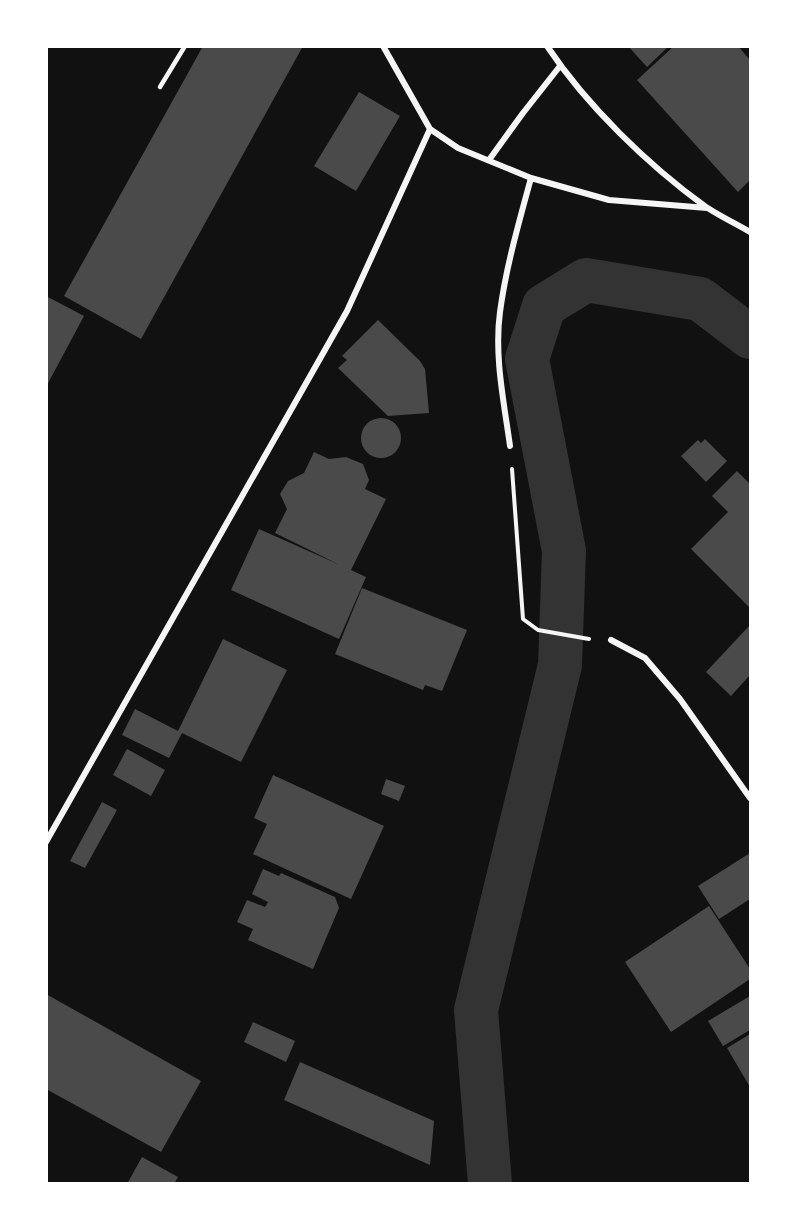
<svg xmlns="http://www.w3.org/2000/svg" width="797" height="1230" viewBox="0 0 797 1230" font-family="Helvetica,sans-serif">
	<rect width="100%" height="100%" fill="#111"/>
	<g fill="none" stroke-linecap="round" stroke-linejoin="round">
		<!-- canal -->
		<path stroke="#333" stroke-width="44" d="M 490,1184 L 476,1010 L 560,665 L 564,551 L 527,359 L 544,306 L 586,280 L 700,299 L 750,337"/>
	</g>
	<!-- building -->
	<path fill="#4a4a4a" d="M 203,46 L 303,46 L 141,339 L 64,296 Z
		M 628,46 L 669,46 L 647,67 Z
		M 674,46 L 738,46 L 750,60 L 750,180 L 738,192 L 637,80 Z
		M 359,92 L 400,116 L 356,191 L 314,166 Z
		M 46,296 L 84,316 L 46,387 Z
		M 378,320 L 420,361 L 425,369 L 429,413 L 388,416 L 338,368 L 347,360 L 342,356 Z
		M361 438a20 20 0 1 1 40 0a20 20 0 1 1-40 0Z
		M 705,439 L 727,461 L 706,482 L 681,456 L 698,440 L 701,443 Z
		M 314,452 L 329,459 L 346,457 L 363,464 L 369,480 L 365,489 L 386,499 L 351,570 L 366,577 L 339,639 L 231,590 L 259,529 L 340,565 L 275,533 L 287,509 L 280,494 L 288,481 L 304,473 Z
		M 737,471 L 750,484 L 750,608 L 691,549 L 728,512 L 712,496 Z
		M 362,588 L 467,630 L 442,691 L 425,685 L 423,690 L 335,654 Z
		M 750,625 L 750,675 L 731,696 L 706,672 Z
		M 223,639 L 287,670 L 241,762 L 182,733 L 169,758 L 122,735 L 135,709 L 178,731 Z
		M 127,749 L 165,770 L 151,796 L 113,775 Z
		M 273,775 L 384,826 L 351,899 L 253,854 L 267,824 L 254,818 Z
		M 386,779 L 405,786 L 399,801 L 381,794 Z
		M 102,802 L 117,810 L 85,868 L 70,861 Z
		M 750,853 L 750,899 L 719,919 L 698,886 Z
		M 263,869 L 279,876 L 281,873 L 335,897 L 339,908 L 313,969 L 248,940 L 253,929 L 237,922 L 247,900 L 265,907 L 268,902 L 252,894 Z
		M 709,906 L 750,969 L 750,979 L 671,1032 L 625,962 Z
		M 46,994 L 201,1081 L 161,1152 L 46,1089 Z
		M 750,996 L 750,1030 L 723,1046 L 708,1021 Z
		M 253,1022 L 295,1041 L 286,1062 L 244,1042 Z
		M 750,1034 L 750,1087 L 727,1048 Z
		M 300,1062 L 434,1121 L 430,1165 L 284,1100 Z
		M 142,1157 L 178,1177 L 174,1184 L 127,1184 Z"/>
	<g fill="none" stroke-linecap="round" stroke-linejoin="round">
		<!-- path -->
		<path stroke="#f5f5f5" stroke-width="4" d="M 512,469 L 523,619 L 538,630 L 589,639"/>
		<!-- service -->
		<path stroke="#f5f5f5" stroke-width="4.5" d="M 160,87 L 185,46"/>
		<!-- minor -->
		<path stroke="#f5f5f5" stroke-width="6" d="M 383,46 L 430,129 L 458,148 L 531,178 L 609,200 L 707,208
			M 547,46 C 587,106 648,165 706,207 C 720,216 736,224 750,232
			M 489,160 L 523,113 L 560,66
			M 510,446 C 504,402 494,356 500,312 C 506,267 519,222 531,178
			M 611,640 L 645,658 L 680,699 L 750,798
			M 46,842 L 347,311 L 430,129"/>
	</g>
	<!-- border -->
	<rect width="797" height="1230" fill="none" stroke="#ffffff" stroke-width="96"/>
</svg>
